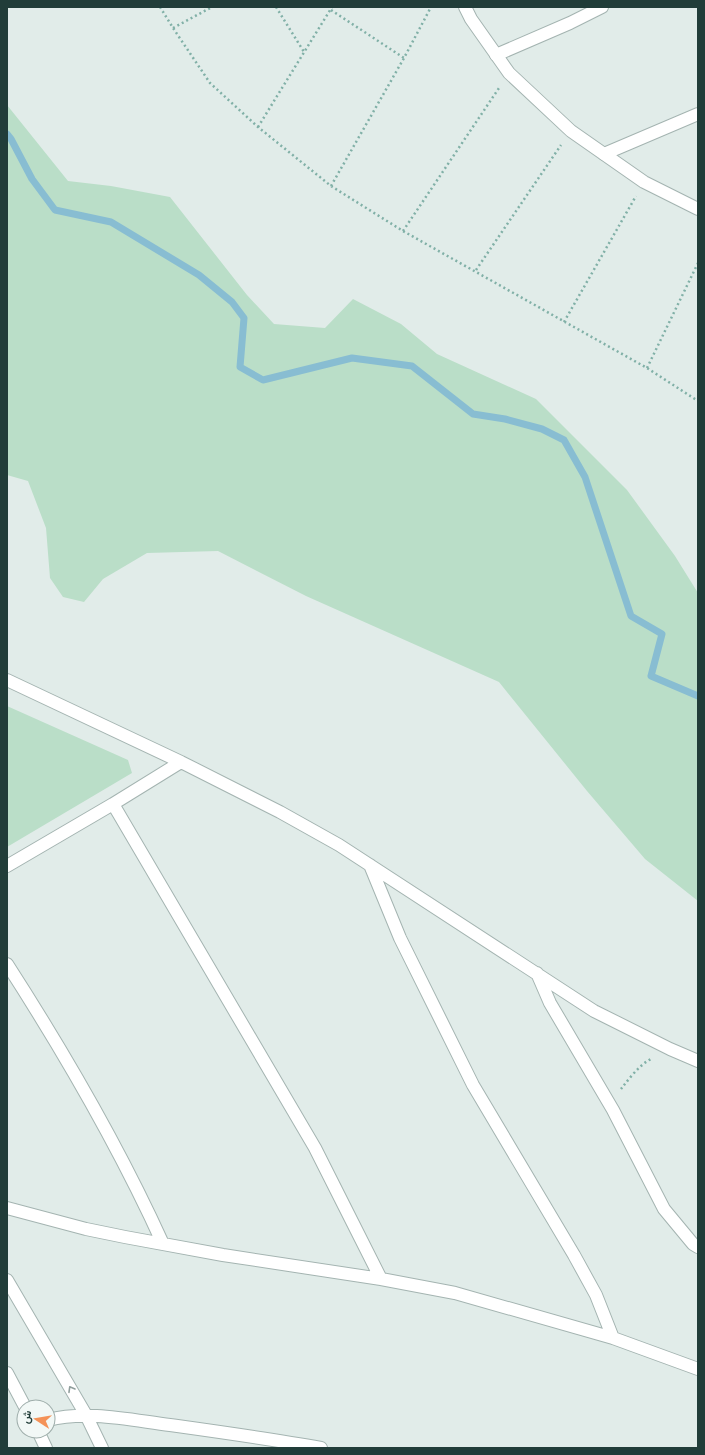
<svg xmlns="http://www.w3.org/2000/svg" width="705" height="1455" viewBox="0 0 705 1455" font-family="'Alegreya Sans',Vazirmatn,sans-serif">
	<rect width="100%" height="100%" fill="#e1ece9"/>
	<!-- green -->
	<path fill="#badec8" d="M 7,105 L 68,181 L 111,186 L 170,197 L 247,295 L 274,324 L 325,328 L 353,299 L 401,324 L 437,354 L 536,399 L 627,490 L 675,556 L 698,593 L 698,901 L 645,859 L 587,791 L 499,682 L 306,596 L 218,551 L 147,553 L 103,579 L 84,602 L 63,597 L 50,578 L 46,528 L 28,481 L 7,475 Z
		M 7,706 L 128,760 L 132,773 L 7,847 Z"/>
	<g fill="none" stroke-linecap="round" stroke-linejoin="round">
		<!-- stream -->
		<path stroke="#88bdd2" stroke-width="7" d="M 7,134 L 11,139 L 32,179 L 55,210 L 111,222 L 199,275 L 232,302 L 244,318 L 240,367 L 263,380 L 352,358 L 412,366 L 473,414 L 505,419 L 542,429 L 564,440 L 585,477 L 631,616 L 662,634 L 651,676 L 698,696"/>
		<defs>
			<path id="lane" d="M 496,55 L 570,23 L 602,7
				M 604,154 L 698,114"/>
			<path id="street" d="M 465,7 L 471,19 L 509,73 L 571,131 L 644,182 L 698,209
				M 7,680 L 181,762 L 280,812 L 339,845 L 594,1011 L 670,1049 L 698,1061
				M 113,804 L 315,1148 L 381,1279
				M 370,865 L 400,938 L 473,1085 L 574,1255 L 596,1295 L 613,1338
				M 7,866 L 113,804 L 181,762
				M 7,964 C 65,1054 119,1147 163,1244
				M 537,973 L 550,1003 L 613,1110 L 664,1209 L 693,1244 L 698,1247
				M 7,1208 L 86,1229 L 125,1237 L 223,1255 L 381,1279 L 455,1293 L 613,1338 L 698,1369
				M 7,1280 L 86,1415 L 102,1448
				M 7,1373 L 25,1407
				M 48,1420 C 87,1410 130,1420 170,1425 C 220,1432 271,1439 321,1448
				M 38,1431 L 46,1448"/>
		</defs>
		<!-- lane casing -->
		<use href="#lane" stroke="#a4b4b1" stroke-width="14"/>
		<!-- street casing -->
		<use href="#street" stroke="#a4b4b1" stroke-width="14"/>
		<!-- path -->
		<path stroke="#81b0a7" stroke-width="2.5" stroke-dasharray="2 3" stroke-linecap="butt" d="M 160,7 L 173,28 L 210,83 L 258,127 L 331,186 L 403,231 L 647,368 L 698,401
			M 276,7 L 304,52
			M 331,10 L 404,58
			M 173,28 L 212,7
			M 258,127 L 332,7
			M 331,186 L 404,58 L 431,7
			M 403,231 L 499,88
			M 476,270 L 561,145
			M 564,322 L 636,196
			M 647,368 L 698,263
			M 621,1089 C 629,1079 639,1065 651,1059"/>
		<!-- lane -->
		<use href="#lane" stroke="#fff" stroke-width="12"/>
		<!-- street -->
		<use href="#street" stroke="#fff" stroke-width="12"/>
	</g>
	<!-- one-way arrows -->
	<defs><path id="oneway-chevron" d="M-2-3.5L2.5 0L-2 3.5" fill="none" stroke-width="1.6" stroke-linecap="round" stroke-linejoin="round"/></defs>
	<use stroke="#909e9c" href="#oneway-chevron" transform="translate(71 1389) rotate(-120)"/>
	<!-- border -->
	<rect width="705" height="1455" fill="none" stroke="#213d39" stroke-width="16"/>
	<!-- north arrow -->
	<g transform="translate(36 1419) rotate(282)"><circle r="19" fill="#f2f8f6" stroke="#9eadaa"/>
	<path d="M0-3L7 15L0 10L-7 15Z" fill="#f49258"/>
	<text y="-6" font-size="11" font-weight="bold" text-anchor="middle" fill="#213d39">ش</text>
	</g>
</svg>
